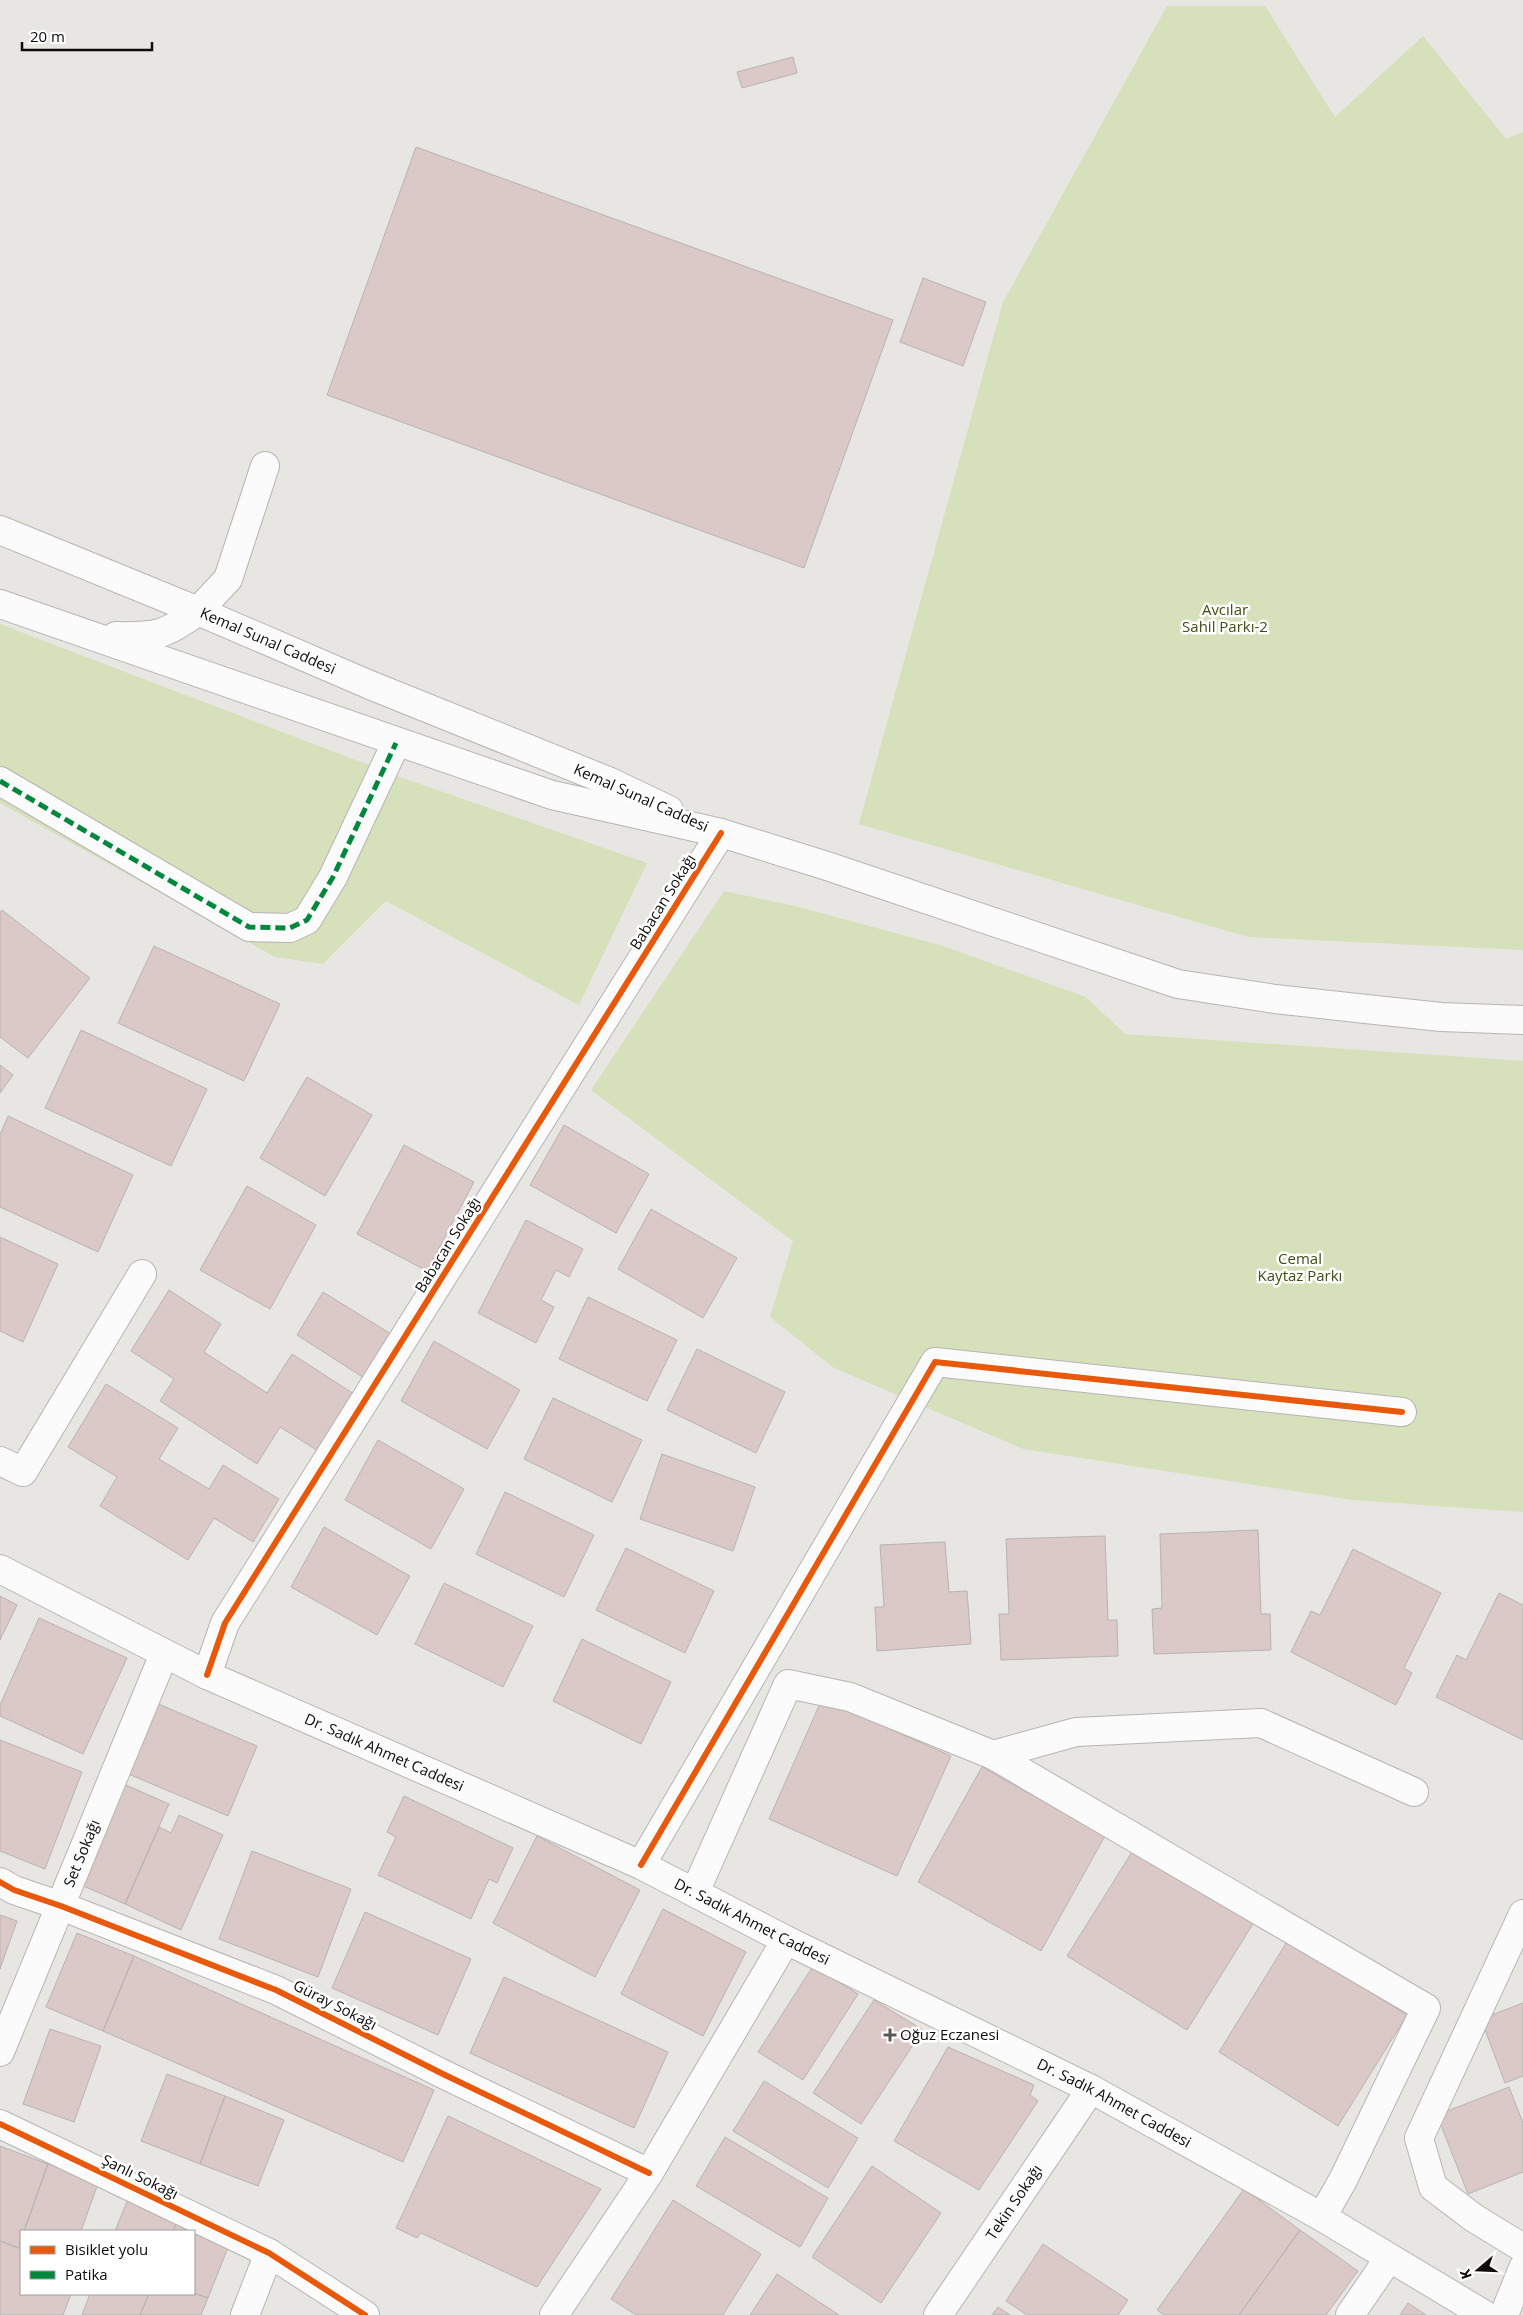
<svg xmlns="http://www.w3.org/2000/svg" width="1523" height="2315" viewBox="0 0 1523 2315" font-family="'Open Sans',sans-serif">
	<rect width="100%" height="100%" fill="#e8e6e3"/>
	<!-- green -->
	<path fill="#d6e0ba" d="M 1167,6 L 1265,6 L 1335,117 L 1423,36 L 1506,139 L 1523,132 L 1523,950 L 1248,937 L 859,824 L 1003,302 Z
		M 0,624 L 400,777 L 647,863 L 579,1005 L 386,901 L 323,964 L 275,957 L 0,803 Z
		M 724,891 L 795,906 L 940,945 L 1086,997 L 1125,1034 L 1523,1061 L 1523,1512 L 1352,1500 L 1023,1449 L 834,1368 L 770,1317 L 793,1241 L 591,1090 Z"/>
	<!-- building -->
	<path fill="#dac9c6" stroke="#b7b4b3" d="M 793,57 L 797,73 L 742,88 L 737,72 Z
		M 416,147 L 893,320 L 804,568 L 327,395 Z
		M 923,278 L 986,302 L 963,366 L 900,342 Z
		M 2,910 L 90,978 L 28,1058 L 0,1037 L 0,912 Z
		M 154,946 L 280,1004 L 244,1081 L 118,1023 Z
		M 81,1030 L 207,1089 L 171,1166 L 45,1108 Z
		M 0,1065 L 13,1075 L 0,1093 Z
		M 307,1077 L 372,1115 L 325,1196 L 260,1158 Z
		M 8,1116 L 133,1175 L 98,1252 L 0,1207 L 0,1135 Z
		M 564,1125 L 649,1174 L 616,1233 L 530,1185 Z
		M 404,1145 L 474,1182 L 427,1271 L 357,1234 Z
		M 247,1186 L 316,1225 L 270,1309 L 200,1270 Z
		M 651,1209 L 737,1258 L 703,1318 L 618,1269 Z
		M 526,1220 L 583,1249 L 569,1277 L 556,1270 L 541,1300 L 554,1307 L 536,1343 L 478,1313 Z
		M 0,1237 L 58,1264 L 23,1342 L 0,1331 Z
		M 169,1290 L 221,1324 L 204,1352 L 267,1393 L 292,1354 L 354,1394 L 318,1451 L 280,1427 L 257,1464 L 160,1401 L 174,1379 L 131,1351 Z
		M 323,1292 L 391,1334 L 364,1378 L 297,1335 Z
		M 588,1297 L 677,1340 L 647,1401 L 559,1359 Z
		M 434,1341 L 520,1390 L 487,1449 L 401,1401 Z
		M 697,1349 L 785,1392 L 756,1453 L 667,1410 Z
		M 106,1384 L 178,1428 L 159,1459 L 209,1489 L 223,1465 L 279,1499 L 253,1542 L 214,1518 L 188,1560 L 100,1506 L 117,1477 L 68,1447 Z
		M 553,1398 L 642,1440 L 612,1502 L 524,1459 Z
		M 378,1440 L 464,1489 L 431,1549 L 345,1500 Z
		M 662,1454 L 755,1487 L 733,1551 L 640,1519 Z
		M 505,1492 L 594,1535 L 564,1597 L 476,1554 Z
		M 324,1527 L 410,1576 L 377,1635 L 291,1587 Z
		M 1258,1530 L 1261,1614 L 1270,1614 L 1271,1650 L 1154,1654 L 1152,1609 L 1162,1608 L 1160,1534 Z
		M 1105,1536 L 1108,1620 L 1117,1620 L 1118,1656 L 1001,1660 L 999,1614 L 1009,1614 L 1006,1539 Z
		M 945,1542 L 949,1592 L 967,1591 L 971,1644 L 877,1651 L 875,1607 L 884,1607 L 880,1545 Z
		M 626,1548 L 714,1591 L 685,1653 L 596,1610 Z
		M 1353,1549 L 1441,1593 L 1404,1668 L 1412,1673 L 1396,1705 L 1291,1652 L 1311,1611 L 1320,1615 Z
		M 444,1583 L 533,1626 L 503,1687 L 415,1644 Z
		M 1499,1593 L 1523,1605 L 1523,1740 L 1436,1697 L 1457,1655 L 1466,1660 Z
		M 0,1596 L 17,1605 L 0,1640 Z
		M 39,1618 L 127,1658 L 83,1754 L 0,1716 L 0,1705 Z
		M 582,1639 L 671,1682 L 641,1744 L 553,1701 Z
		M 822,1699 L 951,1756 L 897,1876 L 769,1819 Z
		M 149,1700 L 257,1746 L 228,1816 L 119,1770 Z
		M 0,1740 L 82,1772 L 45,1869 L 0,1851 Z
		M 982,1767 L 1105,1836 L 1041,1951 L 918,1882 Z
		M 119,1782 L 169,1804 L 125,1904 L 74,1882 Z
		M 404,1796 L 513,1848 L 497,1883 L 489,1879 L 471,1919 L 378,1875 L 396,1837 L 387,1832 Z
		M 179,1815 L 223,1835 L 181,1930 L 125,1904 L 159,1827 L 171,1833 Z
		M 537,1836 L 640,1890 L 595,1977 L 493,1923 Z
		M 1137,1844 L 1256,1919 L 1187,2030 L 1067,1956 Z
		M 252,1851 L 351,1889 L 318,1977 L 219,1939 Z
		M 663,1909 L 746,1952 L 703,2036 L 621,1994 Z
		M 365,1912 L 471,1959 L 438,2035 L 332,1988 Z
		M 0,1915 L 17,1921 L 0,1969 Z
		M 77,1933 L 134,1956 L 103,2031 L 46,2007 Z
		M 1288,1940 L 1407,2015 L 1338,2126 L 1219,2052 Z
		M 134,1956 L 434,2090 L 403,2162 L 103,2031 Z
		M 813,1966 L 858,1994 L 803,2080 L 758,2052 Z
		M 504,1977 L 668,2052 L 634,2128 L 470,2053 Z
		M 874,2000 L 923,2030 L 861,2124 L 813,2093 Z
		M 1523,2003 L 1523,2076 L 1505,2083 L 1481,2019 Z
		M 50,2029 L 101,2046 L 74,2122 L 23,2104 Z
		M 948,2047 L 1034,2085 L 1030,2095 L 1038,2101 L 979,2190 L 894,2141 Z
		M 167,2074 L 225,2096 L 200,2164 L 141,2141 Z
		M 764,2081 L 858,2138 L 828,2188 L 733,2131 Z
		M 1509,2087 L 1523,2123 L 1523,2172 L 1468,2194 L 1437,2115 Z
		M 225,2096 L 284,2120 L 258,2186 L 200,2164 Z
		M 448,2116 L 601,2189 L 537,2287 L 421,2233 L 417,2238 L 396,2228 Z
		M 725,2137 L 828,2198 L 800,2247 L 696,2186 Z
		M 0,2146 L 48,2164 L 24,2231 L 21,2231 L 19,2248 L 0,2241 Z
		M 48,2164 L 99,2181 L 81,2231 L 24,2231 Z
		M 872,2166 L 941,2213 L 881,2303 L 812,2257 Z
		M 1244,2189 L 1300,2230 L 1239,2315 L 1164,2315 L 1157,2310 Z
		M 128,2199 L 178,2219 L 173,2231 L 115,2231 Z
		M 673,2200 L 761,2254 L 723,2315 L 636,2315 L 611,2299 Z
		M 178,2219 L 231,2240 L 208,2298 L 194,2293 L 194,2231 L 173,2231 Z
		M 1300,2230 L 1358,2271 L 1326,2315 L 1239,2315 Z
		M 0,2241 L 21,2249 L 21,2294 L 71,2294 L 63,2315 L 0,2315 Z
		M 1043,2244 L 1128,2300 L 1118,2315 L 1027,2315 L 1006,2301 Z
		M 777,2274 L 839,2315 L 750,2315 Z
		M 194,2293 L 208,2298 L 201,2315 L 140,2315 L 149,2294 Z
		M 90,2294 L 149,2294 L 140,2315 L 82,2315 Z
		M 1408,2303 L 1426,2315 L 1400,2315 Z
		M 998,2307 L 1010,2315 L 992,2315 Z"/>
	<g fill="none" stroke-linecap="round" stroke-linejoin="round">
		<defs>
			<g id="minor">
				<path d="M 198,611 L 228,579 L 265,466"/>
				<path d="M 0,781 L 249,927 L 290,928 L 307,920 L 333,877 L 396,743"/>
				<path d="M 0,1461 L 23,1472 L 142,1274"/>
				<path d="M 207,1675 L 225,1623 L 721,833"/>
				<path d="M 993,1755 L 1076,1732 L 1261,1723 L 1414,1792"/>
				<path d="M 641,1865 L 935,1362 L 1402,1412"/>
				<path d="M 0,1882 L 14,1890 L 61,1906 L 276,1990 L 445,2075 L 649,2173"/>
				<path d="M 695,1892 L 788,1684 L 850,1697 L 993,1755 L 1426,2008 L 1343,2180 L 1322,2217"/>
				<path d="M 1523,1914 L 1419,2138 L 1433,2187 L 1474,2218 L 1523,2248"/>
				<path id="s1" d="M 0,2052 L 164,1654"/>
				<path d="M 0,2124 L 269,2253 L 365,2315"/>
				<path d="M 245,2315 L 269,2253"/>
				<path d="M 554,2315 L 649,2173 L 786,1940"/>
				<path id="s2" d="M 938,2315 L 1091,2089"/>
				<path d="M 1350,2315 L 1389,2258"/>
				<path d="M 1504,2315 L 1523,2268"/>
			</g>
			<g id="major">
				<path id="s3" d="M 0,530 L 198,611 L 370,685 L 608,781 L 669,810"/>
				<path d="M 0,604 L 552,795 L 721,833 L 827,866 L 1178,984 L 1275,999 L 1366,1009 L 1441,1017 L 1523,1020"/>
				<path d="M 116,636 C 156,637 166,635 198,611"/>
				<path id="s4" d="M 0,1569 L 207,1675 L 641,1865 L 786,1940 L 1091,2089 L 1322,2217 L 1485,2315"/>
			</g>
		</defs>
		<!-- minor casing -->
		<use href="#minor" stroke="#b7b5b3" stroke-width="30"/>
		<!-- major casing -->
		<use href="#major" stroke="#b7b5b3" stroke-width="30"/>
		<!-- minor -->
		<use href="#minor" stroke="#fcfbfb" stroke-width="28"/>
		<!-- major -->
		<use href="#major" stroke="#fcfbfb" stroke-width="28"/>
		<!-- quiet -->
		<path stroke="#00873e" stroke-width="5" stroke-dasharray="10 5" stroke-linecap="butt" d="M 0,781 L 249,927 L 290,928 L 307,920 L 333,877 L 396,743"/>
		<defs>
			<path id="cycleway" d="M 207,1675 L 225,1623 L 721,833
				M 641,1865 L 935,1362 L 1402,1412
				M 0,1882 L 14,1890 L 61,1906 L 276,1990 L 445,2075 L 649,2173
				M 0,2124 L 269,2253 L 365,2315"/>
		</defs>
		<!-- cycleway casing -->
		<use href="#cycleway" stroke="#fff" stroke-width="9"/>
		<!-- cycleway -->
		<use href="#cycleway" stroke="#e8590c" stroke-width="6"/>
	</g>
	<!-- markers -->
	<path fill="#5a5856" stroke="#fff" stroke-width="2" d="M887.5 2027.5h5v5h5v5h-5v5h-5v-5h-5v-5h5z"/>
	<g text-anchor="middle" stroke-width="5" stroke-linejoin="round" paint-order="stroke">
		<!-- park labels -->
		<g font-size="15" fill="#404d16" stroke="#fff">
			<text x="1225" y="615">Avcılar<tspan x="1225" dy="17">Sahil Parkı-2</tspan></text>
			<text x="1300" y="1264">Cemal<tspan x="1300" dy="17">Kaytaz Parkı</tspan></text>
		</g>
		<!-- street labels -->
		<g font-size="15" fill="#0e0c0a" stroke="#fff">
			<text dy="5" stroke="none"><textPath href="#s3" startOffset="290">Kemal Sunal Caddesi</textPath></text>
			<text transform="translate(641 798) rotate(24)" y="5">Kemal Sunal Caddesi</text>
			<text transform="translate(663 902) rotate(-58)" y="5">Babacan Sokağı</text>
			<text transform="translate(448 1245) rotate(-58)" y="5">Babacan Sokağı</text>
			<text dy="5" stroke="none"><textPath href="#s4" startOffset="426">Dr. Sadık Ahmet Caddesi</textPath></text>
			<text dy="5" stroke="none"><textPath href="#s1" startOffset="215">Set Sokağı</textPath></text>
			<text dy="5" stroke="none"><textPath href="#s4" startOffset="831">Dr. Sadık Ahmet Caddesi</textPath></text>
			<text transform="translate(335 2005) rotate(27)" y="5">Güray Sokağı</text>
			<text dy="5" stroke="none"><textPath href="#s4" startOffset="1236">Dr. Sadık Ahmet Caddesi</textPath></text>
			<text transform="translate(140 2177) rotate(26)" y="5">Şanlı Sokağı</text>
			<text dy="5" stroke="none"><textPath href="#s2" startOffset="136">Tekin Sokağı</textPath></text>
		</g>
		<!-- poi labels -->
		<g font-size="15" fill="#0e0c0a" stroke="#fff" text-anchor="start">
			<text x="900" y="2040">Oğuz Eczanesi</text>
		</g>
	</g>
	<!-- legend -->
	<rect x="20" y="2230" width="175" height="65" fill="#ffffff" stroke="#9f9e9d"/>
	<rect x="30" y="2246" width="25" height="8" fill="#e8590c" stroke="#9f9e9d"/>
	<text x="65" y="2255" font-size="15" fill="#0e0c0a">Bisiklet yolu</text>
	<rect x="30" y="2271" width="25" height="8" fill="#00873e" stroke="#9f9e9d"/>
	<text x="65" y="2280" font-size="15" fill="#0e0c0a">Patika</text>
	<!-- north arrow -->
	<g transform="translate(1478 2270) rotate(251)" stroke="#ffffff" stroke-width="4" paint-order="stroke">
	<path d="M0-4L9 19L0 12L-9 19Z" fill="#0e0c0a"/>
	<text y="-8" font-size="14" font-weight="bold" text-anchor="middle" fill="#0e0c0a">K</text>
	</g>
	<!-- scale -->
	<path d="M22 42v8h130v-8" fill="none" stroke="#0e0c0a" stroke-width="2.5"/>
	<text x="30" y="42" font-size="15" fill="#0e0c0a" stroke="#ffffff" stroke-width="4" paint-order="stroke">20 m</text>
</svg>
